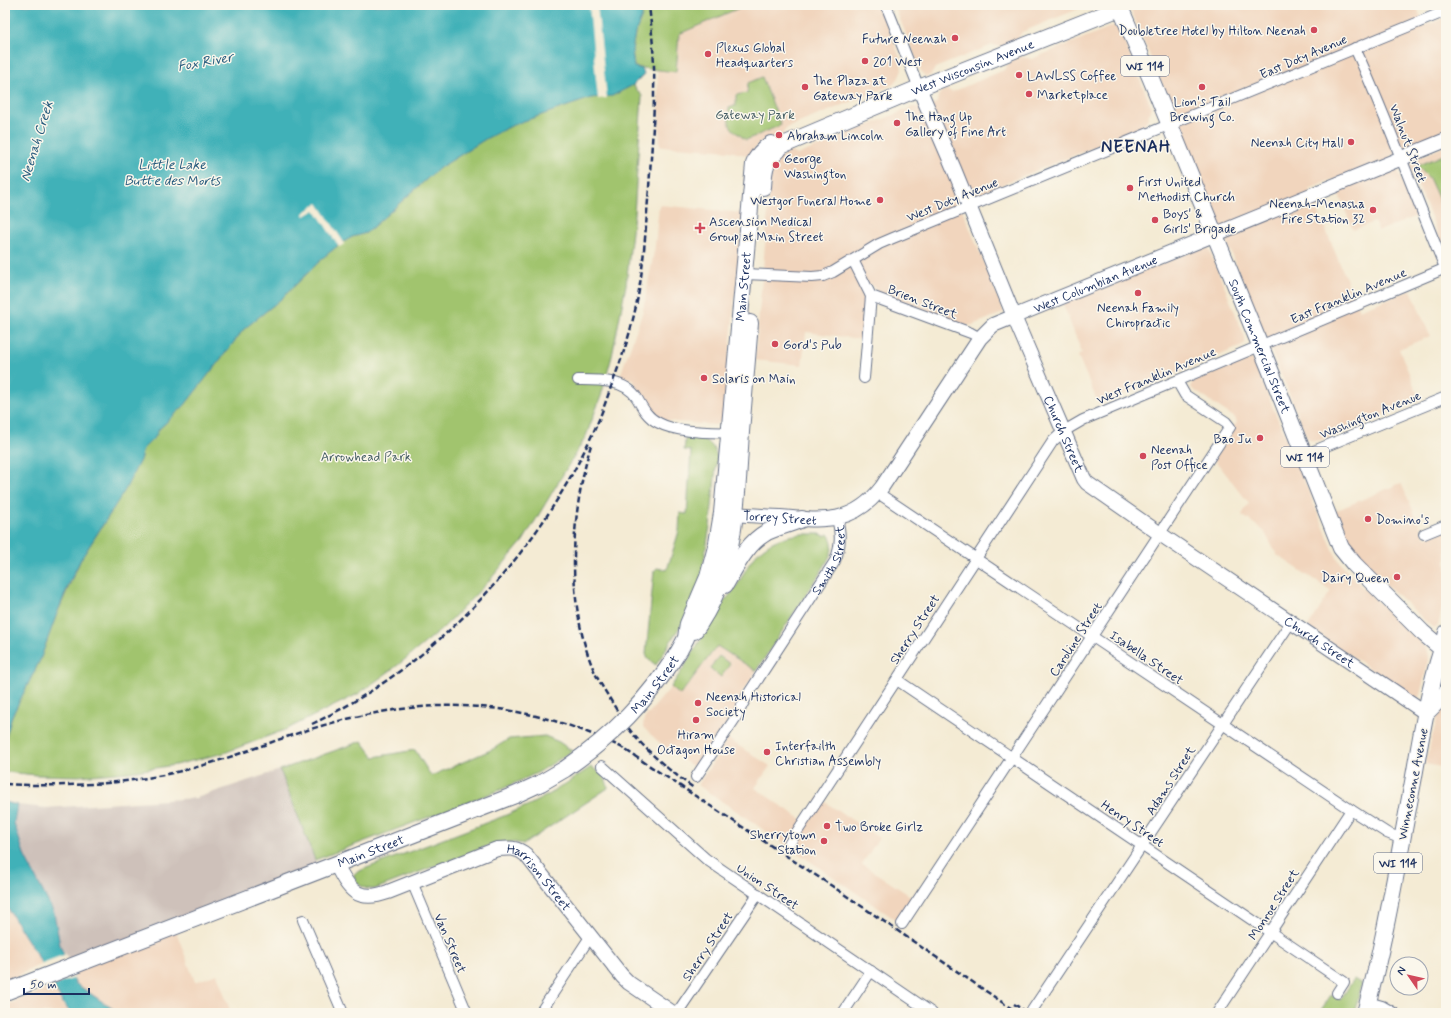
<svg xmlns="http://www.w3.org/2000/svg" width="1451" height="1018" viewBox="0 0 1451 1018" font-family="Mynerve,sans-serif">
	<rect width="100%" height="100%" fill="#fbf7ec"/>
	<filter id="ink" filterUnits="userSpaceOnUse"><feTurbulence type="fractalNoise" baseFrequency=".025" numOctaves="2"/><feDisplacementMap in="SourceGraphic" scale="8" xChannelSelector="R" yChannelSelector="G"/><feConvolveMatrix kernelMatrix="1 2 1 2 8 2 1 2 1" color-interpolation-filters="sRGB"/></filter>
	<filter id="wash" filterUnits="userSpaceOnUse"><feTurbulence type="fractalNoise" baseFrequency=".012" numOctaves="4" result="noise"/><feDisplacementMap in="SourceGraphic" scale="16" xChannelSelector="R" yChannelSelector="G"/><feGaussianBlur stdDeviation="0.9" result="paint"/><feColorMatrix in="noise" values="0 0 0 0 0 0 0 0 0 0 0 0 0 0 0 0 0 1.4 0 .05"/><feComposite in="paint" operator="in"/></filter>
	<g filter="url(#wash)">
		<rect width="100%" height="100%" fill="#f4ebd4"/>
		<!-- built -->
		<path fill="#f1d5bd" d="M 655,5 L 879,5 L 900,58 L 902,70 L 898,79 L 892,85 L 789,127 L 786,129 L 780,137 L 776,138 L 764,139 L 758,144 L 749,156 L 730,151 L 660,146 Z
			M 894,5 L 1088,5 L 1022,32 L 1015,43 L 1004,47 L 992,45 L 935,68 L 931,75 L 926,77 L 921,71 Z
			M 1129,5 L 1416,5 L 1424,26 L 1444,18 L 1446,23 L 1446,132 L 1391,155 L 1417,216 L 1379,231 L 1374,222 L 1353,230 L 1333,179 L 1309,189 L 1359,310 L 1411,290 L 1430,336 L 1399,349 L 1420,400 L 1321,440 L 1316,441 L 1311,440 L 1307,437 Z
			M 1113,26 L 1116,27 L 1119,30 L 1151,106 L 1148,118 L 1144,125 L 1136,130 L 959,202 L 1003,309 L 1003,313 L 972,325 L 965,326 L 918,308 L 878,292 L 871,284 L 862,287 L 864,300 L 861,339 L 806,332 L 802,365 L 755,360 L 772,165 L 786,153 L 791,152 L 797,155 L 913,107 L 921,107 L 924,110 L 937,103 L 938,96 L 942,91 L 947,90 L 952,92 L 1004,70 L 1010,61 L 1019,56 L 1032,59 Z
			M 1446,146 L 1446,254 L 1410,167 L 1412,161 Z
			M 659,205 L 743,213 L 723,420 L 715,425 L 678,422 L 665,420 L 651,411 L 646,406 L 633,379 L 620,376 L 643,311 L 655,246 Z
			M 1204,247 L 1209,249 L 1245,337 L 1245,343 L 1242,346 L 1099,405 L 1078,356 L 1082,353 L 1063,304 Z
			M 1252,358 L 1335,554 L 1344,568 L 1354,579 L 1426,648 L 1429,659 L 1420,695 L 1417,699 L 1414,698 L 1308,627 L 1331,591 L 1277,555 L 1264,531 L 1242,515 L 1249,503 L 1214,459 L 1237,422 L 1235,418 L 1191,388 L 1192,382 Z
			M 1401,483 L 1425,538 L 1446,530 L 1446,590 L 1438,626 L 1434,629 L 1360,560 L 1346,538 L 1335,511 Z
			M 717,646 L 756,671 L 742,692 L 733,714 L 696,768 L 669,751 L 649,733 L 643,727 L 644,719 L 671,687 L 680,695 Z
			M 1446,700 L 1446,768 L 1425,764 L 1439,712 Z
			M 728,739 L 770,766 L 755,788 L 804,821 L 819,798 L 879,838 L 862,864 L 918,901 L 902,924 L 698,785 Z
			M 5,904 L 41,964 L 5,982 Z
			M 174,926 L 195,982 L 217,974 L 231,1013 L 119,1013 L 75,983 L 72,965 Z
			M 54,986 L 62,1002 L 71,1013 L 5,1013 L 5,1006 Z"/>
		<!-- industrial -->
		<path fill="#cec1ba" d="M 280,770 L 319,871 L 72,965 L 60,945 L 54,913 L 25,857 L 14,823 L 17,805 L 46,808 L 196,798 Z"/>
		<!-- green -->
		<path fill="#a1c46e" stroke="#5e7a66" d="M 584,5 L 612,96 L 633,85 L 642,96 L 634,214 L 626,285 L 612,356 L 601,396 L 586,436 L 523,541 L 488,582 L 442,629 L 398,665 L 358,694 L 287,729 L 224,753 L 175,765 L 129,772 L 78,776 L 37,775 L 5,772 L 5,740 L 12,716 L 40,660 L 56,616 L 81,559 L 112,511 L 140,460 L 143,448 L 155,437 L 159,429 L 184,406 L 244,329 L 281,299 L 325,256 L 340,244 L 352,237 L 366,233 L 438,169 L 487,138 L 515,124 L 591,98 Z
			M 641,5 L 746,5 L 679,34 L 676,72 L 634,67 L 632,50 L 635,33 L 642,16 Z
			M 762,77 L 781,125 L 746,140 C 731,128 727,128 729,108 L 731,106 L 736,106 L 736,95 L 747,93 L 748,83 Z
			M 1446,154 L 1446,215 L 1429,178 L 1417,166 Z
			M 686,435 C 702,437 713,441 717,457 L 710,526 L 701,578 L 684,620 L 656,665 L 648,659 L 646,654 L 654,571 L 657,568 L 667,570 L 679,531 L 680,513 L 687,514 L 691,451 L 684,450 Z
			M 802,534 L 820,534 L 825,536 L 828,534 C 837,546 830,556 824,567 L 756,671 L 717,646 L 680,695 L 671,687 C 688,662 703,635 719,608 C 724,601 731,594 736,587 C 744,574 750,558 762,549 C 774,539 787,536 802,534 Z
			M 719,656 L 730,664 L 721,677 L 710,668 Z
			M 545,736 L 559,742 L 572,751 L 539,772 L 500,790 L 315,860 L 280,770 L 362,741 L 374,757 L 415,750 L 431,776 L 493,749 L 509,739 Z
			M 591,767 C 600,772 607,778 608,788 L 524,844 L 511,842 L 493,844 L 375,889 C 365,890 358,886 354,877 L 354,874 L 364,869 L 504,816 L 529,805 L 550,794 Z
			M 1354,979 L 1362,984 L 1354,1013 L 1319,1013 L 1331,995 L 1340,1000 Z"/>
		<!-- water -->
		<path fill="#40b1b8" stroke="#2e708b" d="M 5,5 L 641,5 L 642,16 L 635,33 L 632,50 L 634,67 L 642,69 L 644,74 L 633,85 L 612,96 L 591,98 L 515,124 L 487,138 L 438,169 L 366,233 L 352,237 L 340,244 L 325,256 L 281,299 L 244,329 L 184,406 L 159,429 L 155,437 L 143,449 L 140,460 L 125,490 L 81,559 L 70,581 L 56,616 L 40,660 L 12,716 L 5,740 Z
			M 5,802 L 17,805 L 14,823 L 25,857 L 54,913 L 60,945 L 75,983 L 119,1013 L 71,1013 L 62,1002 L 38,957 L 5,904 Z"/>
		<!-- pier -->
		<path fill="#f4ebd4" d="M 589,5 L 597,5 L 607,98 L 598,99 Z
			M 318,203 L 345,244 L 339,247 L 315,210 L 305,216 L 303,213 Z
			M 66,954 L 75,978 L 52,986 L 39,964 Z"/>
	</g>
	<g filter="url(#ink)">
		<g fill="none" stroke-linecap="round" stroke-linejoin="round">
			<defs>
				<g id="street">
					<path d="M 886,5 L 919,88"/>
					<path d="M 1355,48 C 1388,121 1415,196 1446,270"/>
					<path d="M 853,260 L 871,296 L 971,333 L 980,338"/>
					<path d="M 744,274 L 812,277 L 823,276 L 833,272 L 879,244 L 893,238 C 1077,162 1261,86 1446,11"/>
					<path d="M 864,378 L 871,296"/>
					<path d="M 578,380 C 597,380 625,379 637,398 C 643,409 648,418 659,423 C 677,433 714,432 735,433"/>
					<path d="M 1304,455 L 1446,397"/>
					<path d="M 878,493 L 1351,810 L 1387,833 L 1402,839"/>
					<path d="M 1424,534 L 1446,525"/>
					<path d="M 897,680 L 1344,982 L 1337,993"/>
					<path d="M 602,766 L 706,859 L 932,1013"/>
					<path id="s1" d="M 696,777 L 736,717 L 747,696 L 835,561 C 841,546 841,534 837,518"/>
					<path d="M 789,844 L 1053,441 L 1064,431 L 1083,420 L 1446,268"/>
					<path d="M 412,882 L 467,1013"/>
					<path d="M 303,920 L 343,1013"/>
					<path d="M 902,924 L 1230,427 L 1226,422 L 1185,395 L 1177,381"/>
					<path d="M 1368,1002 L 1382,1006 L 1394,1013"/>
					<path d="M 1031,1012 L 1291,622"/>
					<path d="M 540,1013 L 590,937"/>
					<path d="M 677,1013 L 758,894"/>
					<path d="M 843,1013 L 871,971"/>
					<path d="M 1217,1013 L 1351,810"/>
				</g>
				<g id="secondary">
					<path id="s2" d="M 919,88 L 954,169 L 1018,326 L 1084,479 L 1087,483 L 1166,538 L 1426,713"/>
					<path id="s3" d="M 724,513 C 743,515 761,516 780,517 C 822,521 853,525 882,487 L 980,338 L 993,325 L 1446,140"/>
					<path d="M 1446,632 L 1442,649 L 1446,652"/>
					<path id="s4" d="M 336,864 C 349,890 357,903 388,892 L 497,849 C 508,848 517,847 526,855 L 622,976 L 629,983 L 673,1013"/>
				</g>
				<g id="primary">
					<path id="s5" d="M 1119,5 L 1151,79 L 1269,367 L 1341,548 L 1354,564 L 1422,632 L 1442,649 C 1428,692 1421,737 1413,782 C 1398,859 1386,937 1365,1013"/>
					<path id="s6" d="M 781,146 L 919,88 L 1120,8"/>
					<path d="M 763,187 C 764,177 763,166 770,158 C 775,153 777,153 781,146"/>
					<path d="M 725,585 C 736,566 747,543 767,532 C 778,527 791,524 802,519"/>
					<path d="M 694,631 C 699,626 702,619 706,613 C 737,558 737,493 741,432 C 744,396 747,360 750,323"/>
					<path id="s7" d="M 679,651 L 686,638 L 688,624 L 708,577 L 717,543 L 722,513 L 754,164 C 757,155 763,149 771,144 L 781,146"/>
					<path d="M 1426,713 L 1446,693"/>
					<path id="s8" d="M 5,992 L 515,795 L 541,783 L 565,769"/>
				</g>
			</defs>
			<!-- street casing -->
			<use href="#street" stroke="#677187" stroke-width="12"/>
			<!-- secondary casing -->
			<use href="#secondary" stroke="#677187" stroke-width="16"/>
			<!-- primary casing -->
			<use href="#primary" stroke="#677187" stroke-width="18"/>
			<!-- street -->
			<use href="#street" stroke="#fff" stroke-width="10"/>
			<!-- secondary -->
			<use href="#secondary" stroke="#fff" stroke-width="14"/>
			<!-- primary -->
			<use href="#primary" stroke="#fff" stroke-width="16"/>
			<!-- rail -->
			<path stroke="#1b2f5e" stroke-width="2.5" stroke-dasharray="6 3" stroke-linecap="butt" d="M 591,445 C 570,515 565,608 596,675 C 601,685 607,694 613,704 C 621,717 630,732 641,743 C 657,760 675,775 694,788
				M 312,724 C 435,665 535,558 592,435 C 600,419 606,401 612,384 C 620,363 628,341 633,319 C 644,276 645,232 649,188 C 651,155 654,123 654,90 C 655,62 652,33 649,5
				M 5,784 C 66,787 126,785 185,770 C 232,759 275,739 321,726 C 428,695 520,698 621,747 L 832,886 L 1018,1013
				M 1014,1004 L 1028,1013"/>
			<defs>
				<g id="primary-bridge">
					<path id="s9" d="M 565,769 C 614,735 646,702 679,651"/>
				</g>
			</defs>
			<!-- primary-bridge casing -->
			<use href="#primary-bridge" stroke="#677187" stroke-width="18" stroke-linecap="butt"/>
			<!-- primary-bridge -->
			<use href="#primary-bridge" stroke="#fff" stroke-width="16"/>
		</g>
	</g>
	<!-- markers -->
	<g fill="#d1495b" stroke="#fbf7ec" stroke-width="1.5">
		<circle cx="1314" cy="30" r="4"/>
		<circle cx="955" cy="38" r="4"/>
		<circle cx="708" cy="54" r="4"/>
		<circle cx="865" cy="61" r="4"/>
		<circle cx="1019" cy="75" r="4"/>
		<circle cx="805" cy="87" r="4"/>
		<circle cx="1202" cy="87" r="4"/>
		<circle cx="1029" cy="94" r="4"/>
		<circle cx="897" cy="123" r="4"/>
		<circle cx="779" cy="135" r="4"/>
		<circle cx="1351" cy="142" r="4"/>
		<circle cx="776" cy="165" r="4"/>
		<circle cx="1130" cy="188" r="4"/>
		<circle cx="880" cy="200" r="4"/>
		<circle cx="1373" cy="210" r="4"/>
		<circle cx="1155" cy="220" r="4"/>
		<path d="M698 222h4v4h4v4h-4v4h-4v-4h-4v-4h4z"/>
		<circle cx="1138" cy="293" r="4"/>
		<circle cx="775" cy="344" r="4"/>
		<circle cx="704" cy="378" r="4"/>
		<circle cx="1260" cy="438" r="4"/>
		<circle cx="1143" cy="456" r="4"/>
		<circle cx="1368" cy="519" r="4"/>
		<circle cx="1397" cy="577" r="4"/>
		<circle cx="698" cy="703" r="4"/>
		<circle cx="696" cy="720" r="4"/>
		<circle cx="767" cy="752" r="4"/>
		<circle cx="827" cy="826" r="4"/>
		<circle cx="824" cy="841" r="4"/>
	</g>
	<g text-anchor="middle" stroke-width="3" stroke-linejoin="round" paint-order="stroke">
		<!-- shield labels -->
		<g fill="#fbf7ec" stroke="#5e6b89" stroke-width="1">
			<rect x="1121" y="56" width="48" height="20" rx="3"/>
			<rect x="1281" y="447" width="48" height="20" rx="3"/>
			<rect x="1374" y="853" width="48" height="20" rx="3"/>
		</g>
		<g font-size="12" font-weight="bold" fill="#1b2f5e">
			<text x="1145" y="70">WI 114</text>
			<text x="1305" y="461">WI 114</text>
			<text x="1398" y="867">WI 114</text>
		</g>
		<!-- poi labels -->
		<g font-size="13" fill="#1b2f5e" stroke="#fbf7ec" text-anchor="start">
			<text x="1306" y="35" text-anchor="end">Doubletree Hotel by Hilton Neenah</text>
			<text x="947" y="43" text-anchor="end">Future Neenah</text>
			<text x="716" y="52">Plexus Global<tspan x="716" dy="15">Headquarters</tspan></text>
			<text x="873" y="66">201 West</text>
			<text x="1027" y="80">LAWLSS Coffee</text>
			<text x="813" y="85">The Plaza at<tspan x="813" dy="15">Gateway Park</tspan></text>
			<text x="1037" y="99">Marketplace</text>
			<text x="1202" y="106" text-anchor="middle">Lion's Tail<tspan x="1202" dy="15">Brewing Co.</tspan></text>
			<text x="905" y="121">The Hang Up<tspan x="905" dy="15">Gallery of Fine Art</tspan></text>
			<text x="787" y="140">Abraham Lincoln</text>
			<text x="1343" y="147" text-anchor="end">Neenah City Hall</text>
			<text x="784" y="163">George<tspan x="784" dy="15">Washington</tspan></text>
			<text x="1138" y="186">First United<tspan x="1138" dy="15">Methodist Church</tspan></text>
			<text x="872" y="205" text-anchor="end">Westgor Funeral Home</text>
			<text x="1365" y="208" text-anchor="end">Neenah-Menasha<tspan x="1365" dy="15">Fire Station 32</tspan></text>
			<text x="1163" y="218">Boys' &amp;<tspan x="1163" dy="15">Girls' Brigade</tspan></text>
			<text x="709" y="226">Ascension Medical<tspan x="709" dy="15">Group at Main Street</tspan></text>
			<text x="1138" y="312" text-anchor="middle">Neenah Family<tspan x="1138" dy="15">Chiropractic</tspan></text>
			<text x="783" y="349">Gord's Pub</text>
			<text x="712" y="383">Solaris on Main</text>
			<text x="1252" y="443" text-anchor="end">Bao Ju</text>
			<text x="1151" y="454">Neenah<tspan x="1151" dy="15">Post Office</tspan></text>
			<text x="1376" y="524">Domino's</text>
			<text x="1389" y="582" text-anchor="end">Dairy Queen</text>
			<text x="706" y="701">Neenah Historical<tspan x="706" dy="15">Society</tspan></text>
			<text x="696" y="739" text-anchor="middle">Hiram<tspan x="696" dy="15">Octagon House</tspan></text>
			<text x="775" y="750">Interfailth<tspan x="775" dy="15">Christian Assembly</tspan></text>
			<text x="835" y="831">Two Broke Girlz</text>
			<text x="816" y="839" text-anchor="end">Sherrytown<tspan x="816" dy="15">Station</tspan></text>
		</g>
		<!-- street labels -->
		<g font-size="13" fill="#1b2f5e" stroke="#fbf7ec">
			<text transform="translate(1303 56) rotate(-23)" y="5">East Doty Avenue</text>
			<text dy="5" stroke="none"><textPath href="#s6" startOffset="207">West Wisconsin Avenue</textPath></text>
			<text transform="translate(1409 143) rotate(69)" y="5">Walnut Street</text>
			<text transform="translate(952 199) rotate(-22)" y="5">West Doty Avenue</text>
			<text dy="5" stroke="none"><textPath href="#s3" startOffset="476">West Columbian Avenue</textPath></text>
			<text dy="5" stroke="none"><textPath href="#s7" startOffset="373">Main Street</textPath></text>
			<text transform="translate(1348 295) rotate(-23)" y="5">East Franklin Avenue</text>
			<text transform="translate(923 301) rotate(21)" y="5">Brien Street</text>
			<text dy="5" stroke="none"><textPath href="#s5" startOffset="369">South Commercial Street</textPath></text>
			<text transform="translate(1156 375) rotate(-23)" y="5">West Franklin Avenue</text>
			<text transform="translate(1370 414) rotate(-22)" y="5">Washington Avenue</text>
			<text dy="5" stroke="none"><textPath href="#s2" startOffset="375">Church Street</textPath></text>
			<text dy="5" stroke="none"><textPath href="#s3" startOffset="56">Torrey Street</textPath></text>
			<text dy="5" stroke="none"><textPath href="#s1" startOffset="256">Smith Street</textPath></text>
			<text transform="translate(914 629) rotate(-57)" y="5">Sherry Street</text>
			<text transform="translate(1075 639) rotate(-57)" y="5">Caroline Street</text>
			<text dy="5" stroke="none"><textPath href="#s2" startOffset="711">Church Street</textPath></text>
			<text transform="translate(1147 657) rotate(34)" y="5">Isabella Street</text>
			<text dy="5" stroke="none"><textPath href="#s9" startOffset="124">Main Street</textPath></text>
			<text transform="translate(1170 780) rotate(-57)" y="5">Adams Street</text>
			<text transform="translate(1412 784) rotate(-79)" y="5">Winneconne Avenue</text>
			<text transform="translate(1133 823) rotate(34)" y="5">Henry Street</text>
			<text dy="5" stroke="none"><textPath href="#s8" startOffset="392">Main Street</textPath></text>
			<text dy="5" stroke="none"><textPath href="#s4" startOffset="240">Harrison Street</textPath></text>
			<text transform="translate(768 886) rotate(34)" y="5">Union Street</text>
			<text transform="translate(1273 904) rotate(-57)" y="5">Monroe Street</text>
			<text transform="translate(451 943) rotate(67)" y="5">Van Street</text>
			<text transform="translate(707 946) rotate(-56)" y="5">Sherry Street</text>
		</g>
		<!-- park labels -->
		<g font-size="13" fill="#435c63" stroke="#fbf7ec">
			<text x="755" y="119">Gateway Park</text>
			<text x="366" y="461">Arrowhead Park</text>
		</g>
		<!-- water labels -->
		<g font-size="14" font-style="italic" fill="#285c7e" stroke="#fbf7ec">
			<text transform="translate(205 61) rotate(-10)" y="5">Fox River</text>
			<text transform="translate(36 141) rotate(-73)" y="5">Neenah Creek</text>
			<text x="172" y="169">Little Lake<tspan x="172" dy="16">Butte des Morts</tspan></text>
		</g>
		<!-- district labels -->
		<g font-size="17" font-weight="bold" letter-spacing="1" fill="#1b2f5e" stroke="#fbf7ec">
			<text x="1136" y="152">NEENAH</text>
		</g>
	</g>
	<!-- margin -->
	<rect width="1451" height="1018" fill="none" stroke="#fbf7ec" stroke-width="20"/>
	<!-- north arrow -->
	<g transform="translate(1409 976) rotate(304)"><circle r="19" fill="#fbf7ec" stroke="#a1a7b3"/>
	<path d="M0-3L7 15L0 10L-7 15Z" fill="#d1495b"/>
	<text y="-6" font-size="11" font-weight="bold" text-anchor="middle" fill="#1b2f5e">N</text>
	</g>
	<!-- scale -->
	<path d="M24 988v6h65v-6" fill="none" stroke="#1b2f5e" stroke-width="2"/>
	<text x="30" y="988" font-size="12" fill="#1b2f5e" stroke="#fbf7ec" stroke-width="3" paint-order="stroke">50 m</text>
</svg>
